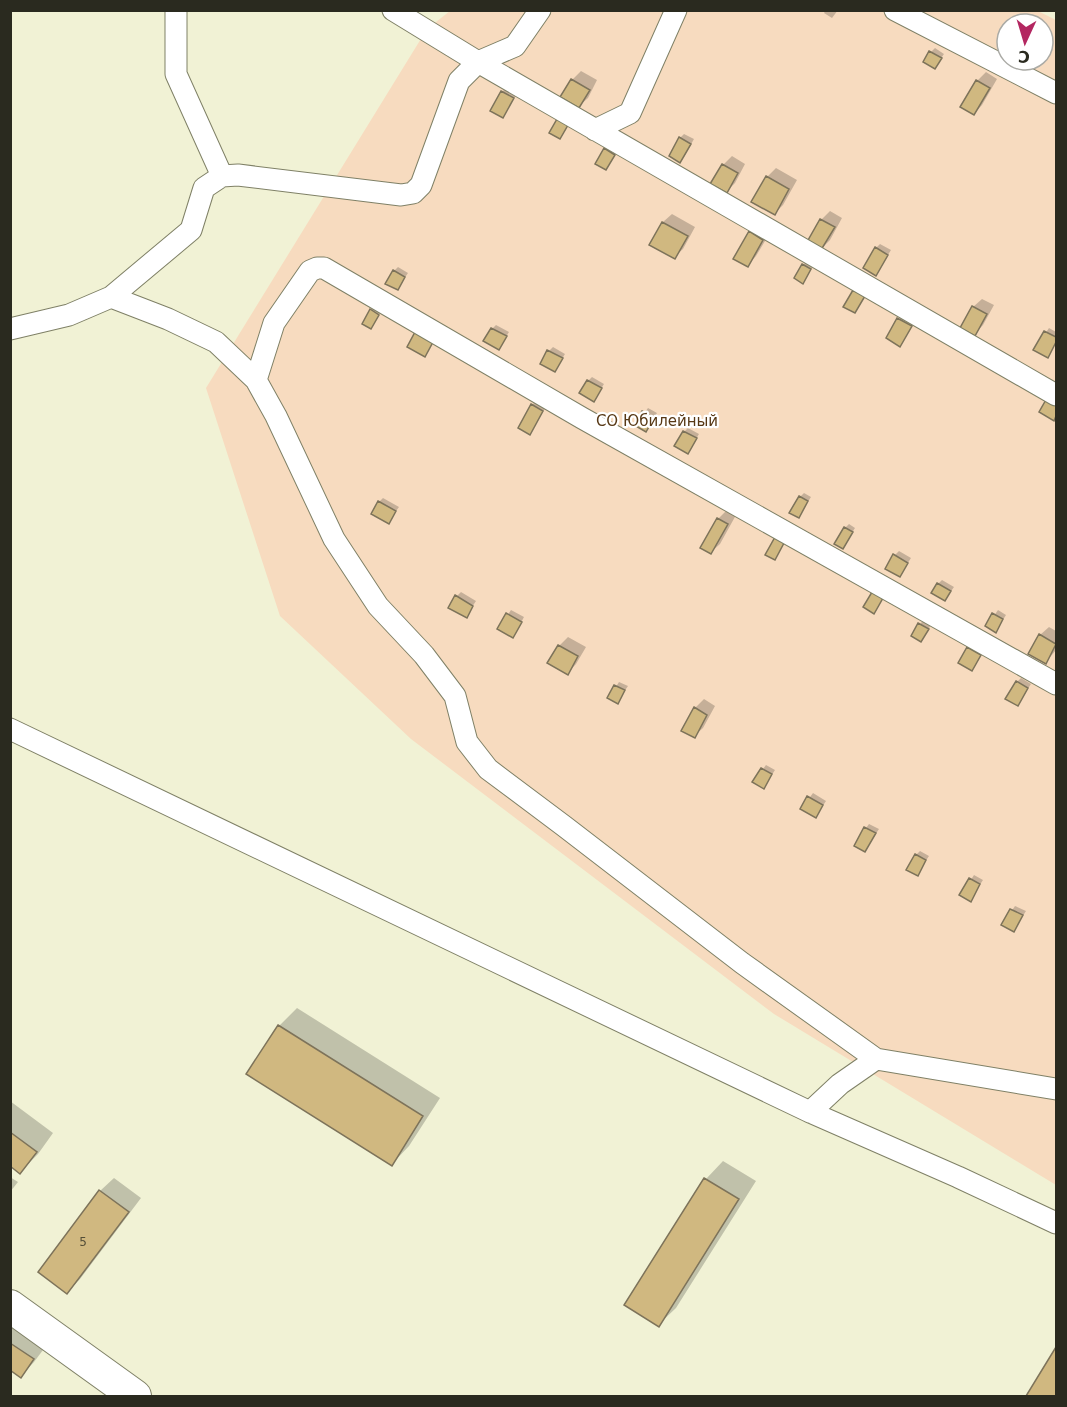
<svg xmlns="http://www.w3.org/2000/svg" width="1067" height="1407" viewBox="0 0 1067 1407" font-family="'DejaVu Sans',sans-serif">
	<rect width="100%" height="100%" fill="#f1f2d5"/>
	<!-- green -->
	<path fill="#f7dbbf" fill-rule="evenodd" d="M 1036,10 L 1056,20 L 1056,1185 L 774,1014 L 411,739 L 280,616 L 206,388 L 427,29 L 450,11 ZM 1007,24 L 1043,24 L 1043,60 L 1007,60 Z"/>
	<!-- shadow -->
	<path fill="#0003" d="M 826,10 L 838,10 L 832,18 L 824,13 Z
		M 935,48 L 944,54 L 935,67 L 931,52 Z
		M 581,71 L 597,80 L 588,98 L 579,106 L 562,97 L 572,80 Z
		M 986,72 L 997,79 L 982,105 L 974,114 L 977,81 Z
		M 506,88 L 517,94 L 502,116 L 502,92 Z
		M 684,134 L 694,139 L 684,157 L 680,138 Z
		M 609,145 L 618,151 L 606,169 L 605,149 Z
		M 732,156 L 745,164 L 735,183 L 726,192 L 723,165 Z
		M 776,168 L 797,180 L 783,205 L 775,213 L 767,177 Z
		M 830,211 L 842,218 L 830,240 L 821,249 L 809,242 L 821,220 Z
		M 672,214 L 695,227 L 683,249 L 674,257 L 651,244 L 663,222 Z
		M 758,223 L 771,231 L 756,256 L 748,265 L 750,232 Z
		M 880,244 L 891,250 L 876,274 L 876,248 Z
		M 807,261 L 814,265 L 803,282 L 803,265 Z
		M 398,267 L 408,273 L 397,289 L 394,271 Z
		M 982,299 L 994,305 L 983,325 L 975,334 L 973,307 Z
		M 375,306 L 382,310 L 371,327 L 371,310 Z
		M 902,315 L 915,322 L 900,345 L 888,338 Z
		M 496,325 L 509,332 L 499,348 L 492,329 Z
		M 1049,328 L 1056,332 L 1056,342 L 1047,356 L 1035,349 Z
		M 553,347 L 565,354 L 555,370 L 549,351 Z
		M 592,377 L 604,384 L 594,400 L 588,381 Z
		M 536,401 L 546,407 L 530,433 L 532,405 Z
		M 648,408 L 657,413 L 646,430 L 636,425 Z
		M 688,428 L 699,434 L 688,452 L 684,432 Z
		M 804,493 L 811,497 L 799,516 L 800,497 Z
		M 383,498 L 399,507 L 388,522 L 379,502 Z
		M 727,510 L 736,515 L 720,544 L 711,552 L 702,548 L 719,518 Z
		M 849,524 L 855,528 L 843,547 L 845,528 Z
		M 899,551 L 911,558 L 900,575 L 895,555 Z
		M 942,580 L 954,587 L 945,600 L 938,584 Z
		M 461,592 L 476,601 L 466,616 L 457,596 Z
		M 511,610 L 524,617 L 516,632 L 499,628 Z
		M 998,610 L 1006,615 L 996,631 L 987,626 Z
		M 923,620 L 931,625 L 921,640 L 913,636 Z
		M 1049,627 L 1056,631 L 1056,650 L 1046,662 L 1040,635 Z
		M 568,637 L 586,647 L 576,664 L 568,673 L 559,646 Z
		M 972,644 L 984,651 L 972,669 L 969,648 Z
		M 1021,678 L 1031,684 L 1018,704 L 1017,682 Z
		M 619,682 L 628,686 L 617,702 L 609,698 Z
		M 704,699 L 715,706 L 703,728 L 694,736 L 695,708 Z
		M 766,765 L 775,770 L 764,787 L 754,781 Z
		M 813,793 L 826,801 L 816,816 L 802,808 Z
		M 869,824 L 879,829 L 865,850 L 866,828 Z
		M 920,851 L 929,856 L 917,874 L 916,855 Z
		M 974,875 L 983,880 L 970,900 L 961,895 Z
		M 1015,906 L 1026,911 L 1014,930 L 1003,924 Z
		M 297,1008 L 440,1098 L 409,1146 L 392,1164 L 279,1026 Z
		M 10,1101 L 53,1133 L 38,1154 L 20,1172 L 10,1165 Z
		M 723,1161 L 756,1181 L 676,1308 L 658,1325 L 626,1305 L 706,1179 Z
		M 10,1177 L 18,1182 L 10,1192 Z
		M 114,1178 L 141,1198 L 80,1279 L 67,1292 L 40,1272 L 100,1191 Z
		M 10,1321 L 46,1346 L 34,1362 L 21,1376 L 10,1368 Z
		M 1056,1350 L 1056,1396 L 1027,1396 Z"/>
	<!-- building -->
	<path fill="#d0b880" stroke="#7d735a" stroke-width="1.5" d="M 929,51 L 942,58 L 935,69 L 923,62 Z
		M 571,79 L 590,90 L 579,108 L 560,97 Z
		M 976,80 L 990,88 L 974,115 L 960,107 Z
		M 501,91 L 514,98 L 503,118 L 490,111 Z
		M 557,119 L 568,125 L 560,139 L 549,133 Z
		M 679,137 L 691,144 L 680,163 L 669,156 Z
		M 604,148 L 615,155 L 606,170 L 595,164 Z
		M 722,164 L 738,173 L 727,193 L 710,184 Z
		M 766,176 L 789,189 L 775,215 L 751,202 Z
		M 820,219 L 835,227 L 821,250 L 807,242 Z
		M 662,222 L 688,236 L 675,259 L 649,245 Z
		M 749,231 L 763,240 L 748,267 L 733,259 Z
		M 875,247 L 888,255 L 876,276 L 863,268 Z
		M 802,264 L 811,269 L 803,284 L 794,278 Z
		M 393,270 L 405,277 L 398,290 L 385,284 Z
		M 853,290 L 865,296 L 855,313 L 843,307 Z
		M 972,306 L 987,314 L 975,336 L 960,328 Z
		M 370,309 L 379,315 L 371,329 L 362,324 Z
		M 897,318 L 912,326 L 900,347 L 886,338 Z
		M 491,328 L 507,336 L 499,350 L 483,341 Z
		M 1044,331 L 1056,337 L 1056,342 L 1048,358 L 1033,350 Z
		M 415,332 L 433,342 L 425,357 L 407,347 Z
		M 547,350 L 563,358 L 555,372 L 540,364 Z
		M 587,380 L 602,388 L 594,402 L 579,393 Z
		M 1047,398 L 1056,403 L 1056,416 L 1054,421 L 1039,412 Z
		M 531,404 L 543,411 L 530,435 L 518,428 Z
		M 642,411 L 654,418 L 646,432 L 634,425 Z
		M 683,431 L 697,438 L 688,454 L 674,446 Z
		M 799,496 L 808,501 L 799,518 L 789,513 Z
		M 378,501 L 396,511 L 389,524 L 371,514 Z
		M 717,518 L 728,524 L 711,554 L 700,548 Z
		M 844,527 L 853,532 L 843,549 L 834,544 Z
		M 775,537 L 784,543 L 775,560 L 765,555 Z
		M 893,554 L 908,563 L 900,577 L 885,569 Z
		M 937,583 L 951,591 L 945,601 L 931,593 Z
		M 872,592 L 883,598 L 874,614 L 863,607 Z
		M 455,595 L 473,606 L 467,618 L 448,608 Z
		M 506,613 L 522,622 L 513,638 L 497,629 Z
		M 992,613 L 1003,619 L 996,633 L 985,626 Z
		M 918,623 L 929,629 L 921,642 L 911,636 Z
		M 1039,634 L 1056,644 L 1046,664 L 1028,654 Z
		M 558,645 L 578,656 L 568,675 L 547,663 Z
		M 967,647 L 981,655 L 972,671 L 958,663 Z
		M 1016,681 L 1028,688 L 1018,706 L 1005,699 Z
		M 614,685 L 625,690 L 618,704 L 607,698 Z
		M 694,707 L 707,715 L 695,738 L 681,731 Z
		M 761,768 L 772,774 L 764,789 L 752,782 Z
		M 807,796 L 823,805 L 816,818 L 800,809 Z
		M 864,827 L 876,833 L 865,852 L 854,846 Z
		M 915,854 L 926,860 L 918,876 L 906,870 Z
		M 969,878 L 980,884 L 971,902 L 959,895 Z
		M 1010,909 L 1023,915 L 1014,932 L 1001,925 Z
		M 278,1025 L 423,1116 L 392,1166 L 246,1074 Z
		M 10,1132 L 37,1152 L 20,1174 L 10,1166 Z
		M 704,1178 L 739,1199 L 659,1327 L 624,1305 Z
		M 99,1190 L 129,1212 L 67,1294 L 38,1272 Z
		M 10,1343 L 34,1359 L 21,1378 L 10,1370 Z
		M 1056,1347 L 1056,1396 L 1026,1396 Z"/>
	<g fill="none" stroke-linecap="round" stroke-linejoin="round">
		<defs>
			<path id="minor" d="M 176,10 L 176,74 L 222,176
				M 393,10 L 478,62 L 515,46 L 540,10
				M 895,10 L 1056,93
				M 595,130 L 630,113 L 676,10
				M 111,297 L 191,230 L 204,188 L 222,176 L 238,175 L 401,195 L 413,193 L 421,185 L 459,81 L 478,62 L 1056,395
				M 10,329 L 69,315 L 111,297 L 168,319 L 216,342 L 256,380
				M 10,729 L 810,1112 L 840,1084 L 876,1059 L 1056,1089
				M 876,1059 L 742,963 L 564,826 L 488,769 L 467,742 L 455,696 L 424,655 L 378,606 L 334,539 L 276,416 L 256,380 L 274,323 L 310,271 L 317,268 L 324,268 L 582,418 L 1056,684
				M 810,1112 L 958,1177 L 1056,1223"/>
			<path id="highway" d="M 10,1306 L 135,1396"/>
		</defs>
		<!-- minor casing -->
		<use href="#minor" stroke="#7f8066" stroke-width="23"/>
		<!-- highway casing -->
		<use href="#highway" stroke="#7f8066" stroke-width="34"/>
		<!-- minor -->
		<use href="#minor" stroke="#fff" stroke-width="21"/>
		<!-- highway -->
		<use href="#highway" stroke="#fff" stroke-width="32"/>
	</g>
	<g text-anchor="middle" stroke-width="4.5" stroke-linejoin="round" paint-order="stroke">
		<!-- number labels -->
		<g font-size="12" fill="#544e37">
			<text x="83" y="1246">5</text>
		</g>
		<!-- park labels -->
		<g font-size="15" fill="#573815" stroke="#fff">
			<text x="657" y="426">СО Юбилейный</text>
		</g>
	</g>
	<!-- border -->
	<rect width="1067" height="1407" fill="none" stroke="#2a2a1f" stroke-width="24"/>
	<!-- north arrow -->
	<g transform="translate(1025 42) rotate(184)"><circle r="28" fill="#ffffff" stroke="#aaaaa5" stroke-width="1.5"/>
	<path d="M0-4.5L10 22L0 15L-10 22Z" fill="#b32761"/>
	<text y="-9" font-size="16" font-weight="bold" text-anchor="middle" fill="#2a2a1f">С</text>
	</g>
</svg>
